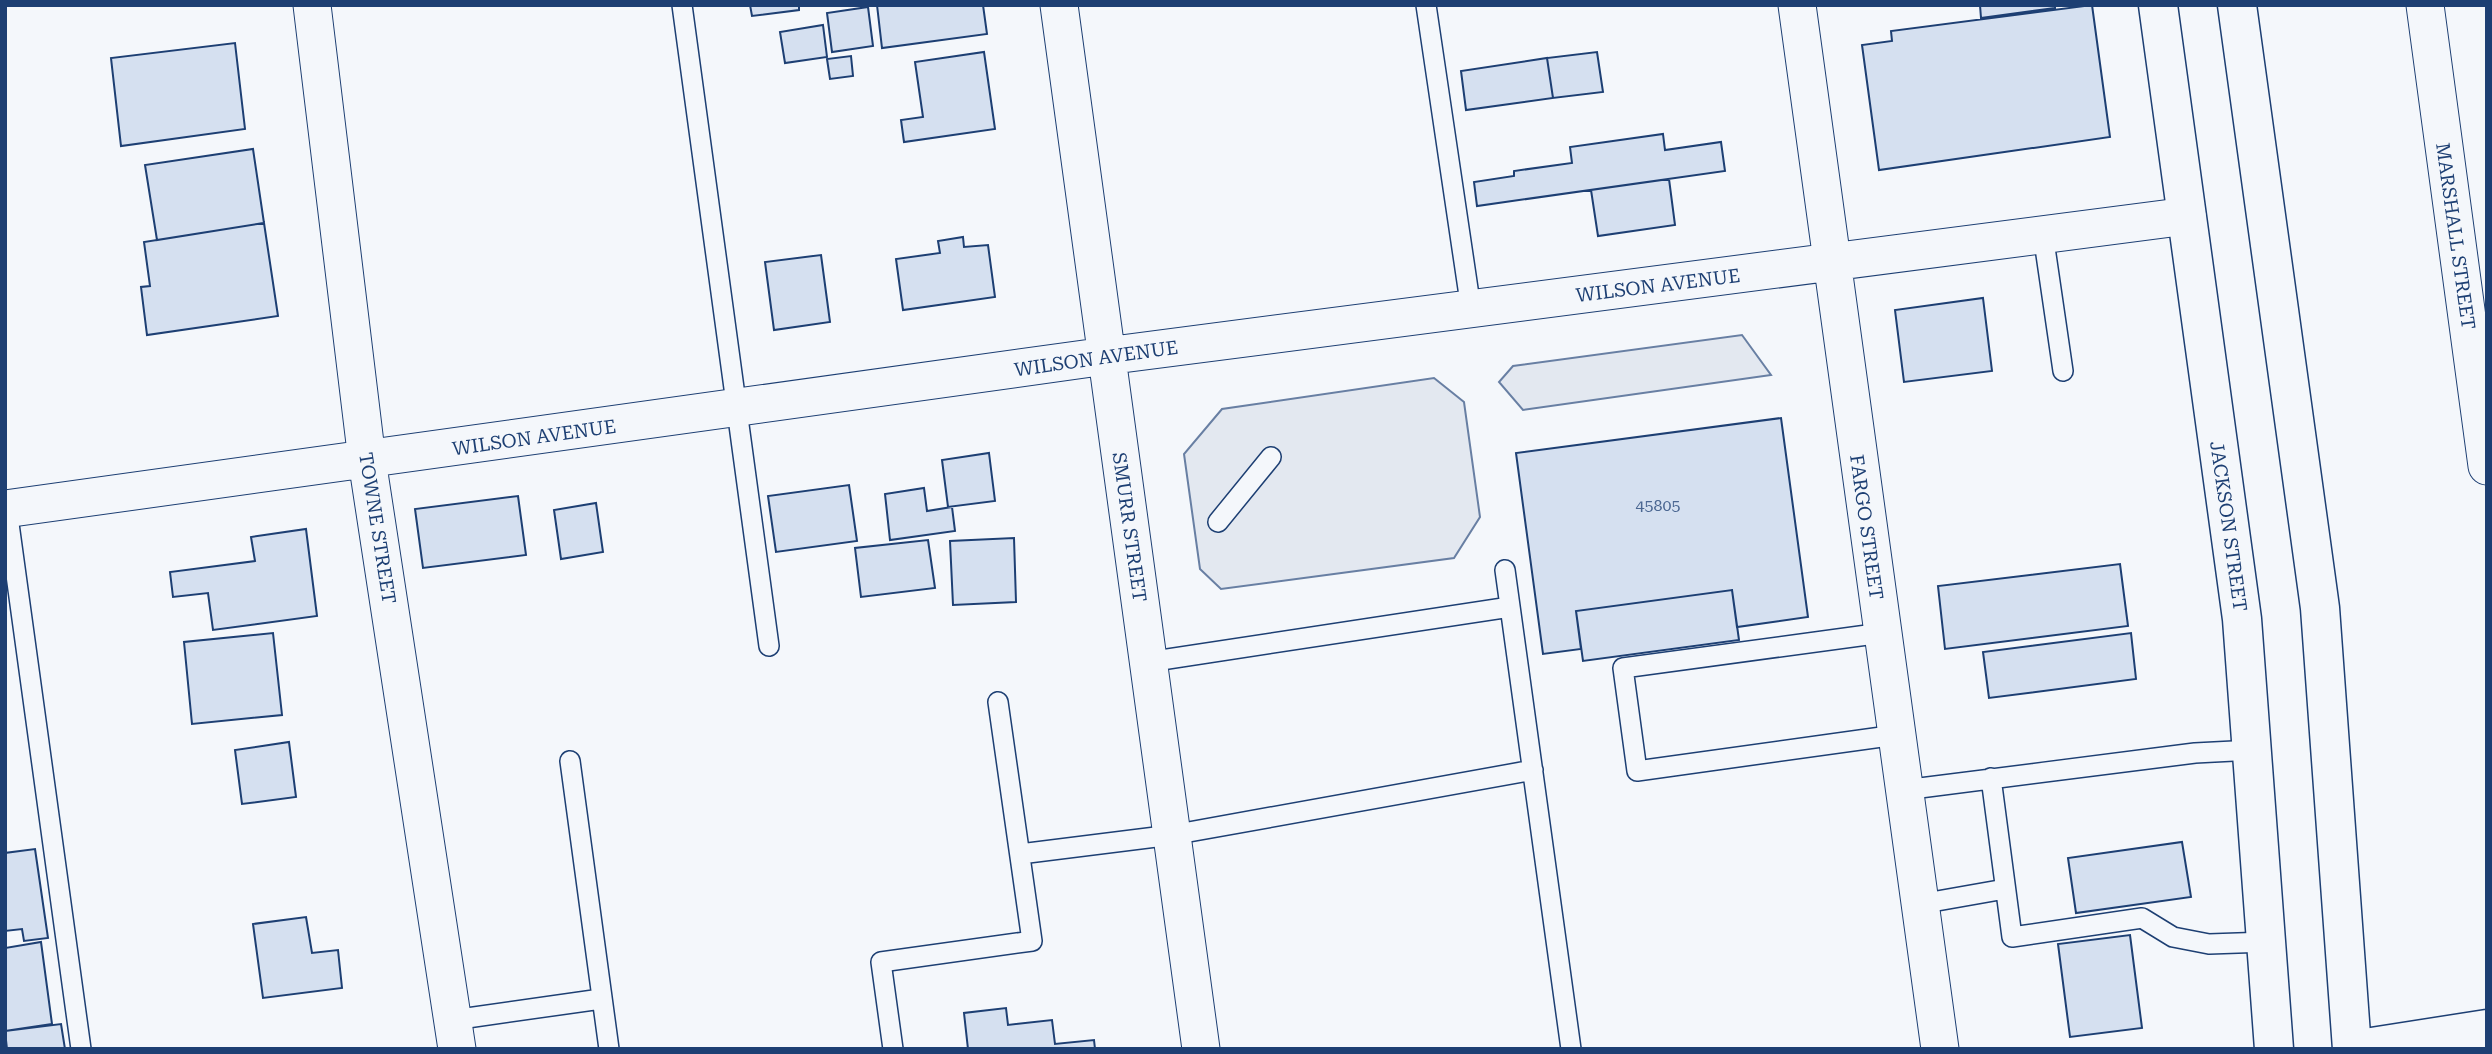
<svg xmlns="http://www.w3.org/2000/svg" width="2492" height="1054" viewBox="0 0 2492 1054" font-family="'Roboto Serif',serif">
	<rect width="100%" height="100%" fill="#f4f7fb"/>
	<!-- parking -->
	<path fill="#e3e8f0" stroke="#687fa3" stroke-width="2" d="M 1742,335 L 1771,375 L 1523,410 L 1499,382 L 1513,366 Z
		M 1434,378 L 1464,402 L 1480,517 L 1454,558 L 1221,589 L 1200,569 L 1184,454 L 1222,409 Z"/>
	<!-- building -->
	<path fill="#d5e0f0" stroke="#1d3f73" stroke-width="2" d="M 750,5 L 799,5 L 799,10 L 752,16 Z
		M 877,5 L 983,5 L 987,34 L 882,48 Z
		M 1980,5 L 2055,5 L 2055,8 L 1981,18 Z
		M 2092,5 L 2110,137 L 1879,170 L 1862,45 L 1892,41 L 1891,31 Z
		M 868,7 L 873,46 L 832,52 L 827,13 Z
		M 823,25 L 827,57 L 785,63 L 780,32 Z
		M 235,43 L 245,129 L 121,146 L 111,58 Z
		M 984,52 L 995,129 L 904,142 L 901,120 L 923,117 L 915,62 Z
		M 1597,52 L 1603,92 L 1553,98 L 1547,58 Z
		M 851,56 L 853,76 L 830,79 L 827,59 Z
		M 1547,58 L 1553,98 L 1466,110 L 1461,71 Z
		M 1663,134 L 1665,150 L 1721,142 L 1725,171 L 1477,206 L 1474,182 L 1514,176 L 1514,171 L 1572,163 L 1570,147 Z
		M 253,149 L 264,223 L 157,240 L 145,165 Z
		M 1669,179 L 1675,225 L 1598,236 L 1591,190 Z
		M 264,223 L 278,316 L 147,335 L 141,287 L 150,286 L 144,242 Z
		M 963,237 L 964,247 L 988,245 L 995,297 L 903,310 L 896,259 L 940,253 L 938,241 Z
		M 821,255 L 830,322 L 774,330 L 765,262 Z
		M 1983,298 L 1992,371 L 1904,382 L 1895,310 Z
		M 1781,418 L 1808,617 L 1737,627 L 1732,590 L 1576,611 L 1581,649 L 1543,654 L 1516,453 Z
		M 989,453 L 995,501 L 948,507 L 942,460 Z
		M 849,485 L 857,541 L 776,552 L 768,496 Z
		M 924,488 L 927,511 L 952,507 L 955,531 L 890,540 L 885,494 Z
		M 518,496 L 526,555 L 423,568 L 415,509 Z
		M 596,503 L 603,552 L 561,559 L 554,510 Z
		M 306,529 L 317,616 L 213,630 L 208,593 L 173,597 L 170,572 L 255,561 L 251,537 Z
		M 1014,538 L 1016,602 L 953,605 L 950,541 Z
		M 928,540 L 935,588 L 861,597 L 855,548 Z
		M 2120,564 L 2128,626 L 1945,649 L 1938,586 Z
		M 1732,590 L 1739,640 L 1583,661 L 1576,611 Z
		M 273,633 L 282,715 L 192,724 L 184,642 Z
		M 2131,633 L 2136,679 L 1989,698 L 1983,652 Z
		M 289,742 L 296,797 L 242,804 L 235,750 Z
		M 2182,842 L 2191,897 L 2076,913 L 2068,858 Z
		M 35,849 L 48,938 L 24,941 L 22,929 L 5,931 L 5,853 Z
		M 306,917 L 312,953 L 338,950 L 342,988 L 263,998 L 253,924 Z
		M 2130,935 L 2142,1028 L 2070,1037 L 2058,944 Z
		M 41,942 L 52,1024 L 5,1031 L 5,948 Z
		M 1006,1008 L 1008,1025 L 1052,1020 L 1055,1044 L 1094,1040 L 1095,1049 L 968,1049 L 964,1013 Z
		M 61,1024 L 65,1049 L 7,1049 L 5,1031 Z"/>
	<g fill="none" stroke-linecap="round" stroke-linejoin="round">
		<defs>
			<path id="service" d="M 682,5 L 769,646
				M 1426,5 L 1471,309
				M 2043,234 L 2063,371
				M 6,502 L 81,1049
				M 1218,522 L 1271,457
				M 1505,570 L 1571,1049
				M 1882,633 L 1623,668 L 1637,771 L 1896,735
				M 1148,662 L 1510,607
				M 570,761 L 609,1049
				M 1991,778 L 2012,937 L 2142,918 L 2173,937 L 2209,944 L 2267,942
				M 1904,790 L 2195,753 L 2253,750
				M 1020,854 L 1172,835 L 1533,770
				M 1920,904 L 2005,889
				M 453,1020 L 601,999
				M 893,1049 L 881,962 L 1032,941 L 998,702"/>
			<path id="minor" d="M 312,5 L 367,460 L 457,1049
				M 1059,5 L 1201,1049
				M 1797,5 L 1940,1049
				M 2425,5 L 2487,466
				M 5,509 L 1106,356 L 2187,216"/>
			<path id="secondary" d="M 2158,5 L 2242,619 L 2274,1049
				M 2237,5 L 2320,608 L 2352,1049"/>
			<path id="primary" d="M 2359,1049 L 2487,1029"/>
		</defs>
		<!-- service casing -->
		<use href="#service" stroke="#1d3f73" stroke-width="22"/>
		<!-- minor casing -->
		<use href="#minor" stroke="#1d3f73" stroke-width="39"/>
		<!-- secondary casing -->
		<use href="#secondary" stroke="#1d3f73" stroke-width="41"/>
		<!-- primary casing -->
		<use href="#primary" stroke="#1d3f73" stroke-width="41"/>
		<!-- service -->
		<use href="#service" stroke="#f4f7fb" stroke-width="19"/>
		<!-- minor -->
		<use href="#minor" stroke="#f4f7fb" stroke-width="37"/>
		<!-- secondary -->
		<use href="#secondary" stroke="#f4f7fb" stroke-width="38"/>
		<!-- primary -->
		<use href="#primary" stroke="#f4f7fb" stroke-width="38"/>
	</g>
	<g text-anchor="middle" stroke-width="5" stroke-linejoin="round" paint-order="stroke">
		<!-- number labels -->
		<g font-size="16" fill="#4b6792">
			<text x="1658" y="511">45805</text>
		</g>
		<!-- street labels -->
		<g font-size="19" fill="#1d3f73" stroke="#f4f7fb">
			<text transform="translate(2456 236) rotate(82)" y="7">MARSHALL STREET</text>
			<text transform="translate(1658 285) rotate(-7)" y="7">WILSON AVENUE</text>
			<text transform="translate(1096 358) rotate(-8)" y="7">WILSON AVENUE</text>
			<text transform="translate(534 437) rotate(-8)" y="7">WILSON AVENUE</text>
			<text transform="translate(2229 526) rotate(82)" y="7">JACKSON STREET</text>
			<text transform="translate(1130 527) rotate(82)" y="7">SMURR STREET</text>
			<text transform="translate(1867 527) rotate(82)" y="7">FARGO STREET</text>
			<text transform="translate(378 528) rotate(81)" y="7">TOWNE STREET</text>
		</g>
	</g>
	<!-- border -->
	<rect width="2492" height="1054" fill="none" stroke="#1d3f73" stroke-width="14"/>
</svg>
